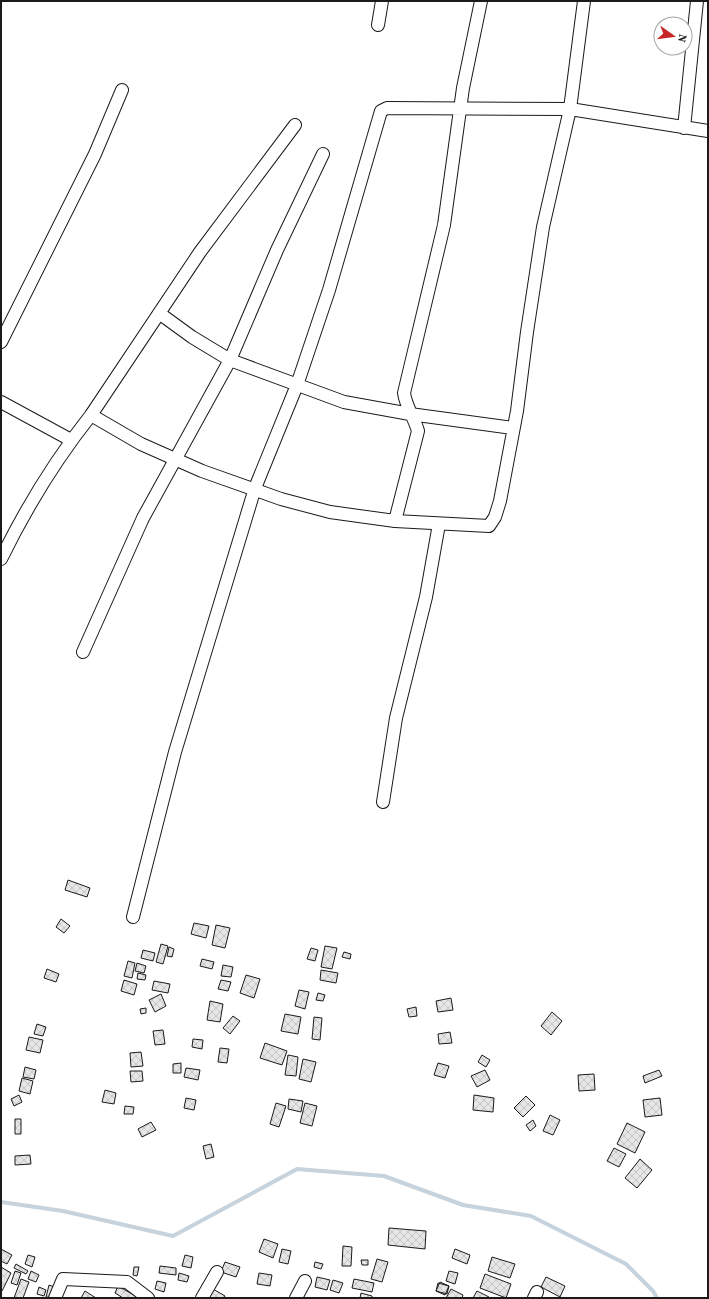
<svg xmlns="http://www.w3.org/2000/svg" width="709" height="1299" viewBox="0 0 709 1299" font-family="'Source Serif 4',serif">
	<defs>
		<pattern id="building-cross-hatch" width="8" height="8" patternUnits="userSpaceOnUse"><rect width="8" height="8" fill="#e6e6e6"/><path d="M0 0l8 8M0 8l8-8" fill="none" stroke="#c5c5c5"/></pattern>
	</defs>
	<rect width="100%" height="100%" fill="#fff"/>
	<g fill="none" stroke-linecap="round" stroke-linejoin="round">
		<!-- stream -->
		<path stroke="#c6d2dc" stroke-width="4" d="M 1,1202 L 63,1211 L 173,1236 L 297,1169 L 384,1176 L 463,1205 L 531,1216 L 626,1264 L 653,1291 L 657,1298"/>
	</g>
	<!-- building -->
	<path fill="url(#building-cross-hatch)" stroke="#1a1a1a" d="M 68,880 L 90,888 L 87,897 L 65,890 Z
		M 61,919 L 70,926 L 64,933 L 56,927 Z
		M 194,923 L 209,926 L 206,938 L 191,934 Z
		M 216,925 L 230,928 L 225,948 L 212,945 Z
		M 161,944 L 168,946 L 163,964 L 156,962 Z
		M 325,946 L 337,948 L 332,969 L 321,967 Z
		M 169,947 L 174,949 L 172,957 L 167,956 Z
		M 311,948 L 318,950 L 315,961 L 307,959 Z
		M 143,950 L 155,953 L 153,961 L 141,958 Z
		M 344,952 L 351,954 L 350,959 L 342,957 Z
		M 202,959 L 214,962 L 212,969 L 200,966 Z
		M 128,961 L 135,963 L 132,978 L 124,976 Z
		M 137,963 L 146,966 L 144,973 L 135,971 Z
		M 223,965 L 233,967 L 231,977 L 221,976 Z
		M 47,969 L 59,974 L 56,982 L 44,978 Z
		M 321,970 L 338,973 L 336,983 L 320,980 Z
		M 138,973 L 146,975 L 145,980 L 137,979 Z
		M 246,975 L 260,979 L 254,998 L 240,993 Z
		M 124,980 L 137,984 L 134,995 L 121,991 Z
		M 221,980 L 231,982 L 228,991 L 218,989 Z
		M 154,981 L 170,984 L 168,993 L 152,990 Z
		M 299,990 L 309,992 L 305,1009 L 295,1006 Z
		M 318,993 L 325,995 L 323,1001 L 316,1000 Z
		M 161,994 L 166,1006 L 155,1012 L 149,1000 Z
		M 451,998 L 453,1010 L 438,1012 L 436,1001 Z
		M 210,1001 L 223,1004 L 220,1022 L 207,1020 Z
		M 416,1007 L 417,1016 L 409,1017 L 407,1009 Z
		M 146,1008 L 146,1013 L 141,1014 L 140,1009 Z
		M 552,1012 L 562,1021 L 551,1035 L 541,1026 Z
		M 285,1014 L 301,1017 L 298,1034 L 281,1031 Z
		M 233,1016 L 240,1021 L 230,1034 L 223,1028 Z
		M 314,1017 L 322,1018 L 320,1040 L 312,1039 Z
		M 37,1024 L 46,1027 L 43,1036 L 34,1034 Z
		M 163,1030 L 165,1044 L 155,1045 L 153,1031 Z
		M 450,1032 L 452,1043 L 439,1044 L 438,1034 Z
		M 29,1037 L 43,1040 L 40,1053 L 26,1050 Z
		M 193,1039 L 203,1040 L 202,1049 L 192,1047 Z
		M 265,1043 L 287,1051 L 282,1065 L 260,1058 Z
		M 220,1048 L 229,1049 L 227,1063 L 218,1062 Z
		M 141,1052 L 143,1066 L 131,1067 L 130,1053 Z
		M 288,1055 L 298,1057 L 296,1076 L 285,1075 Z
		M 482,1055 L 490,1060 L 486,1067 L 478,1062 Z
		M 303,1059 L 316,1062 L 311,1082 L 299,1079 Z
		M 181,1063 L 181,1073 L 173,1073 L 173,1064 Z
		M 438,1063 L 449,1066 L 445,1078 L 434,1075 Z
		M 25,1067 L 36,1070 L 34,1079 L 23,1077 Z
		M 186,1068 L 200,1070 L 198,1080 L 184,1077 Z
		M 485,1070 L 490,1080 L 477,1087 L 471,1076 Z
		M 659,1070 L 662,1076 L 645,1083 L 643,1076 Z
		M 130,1071 L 142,1071 L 143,1081 L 131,1082 Z
		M 594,1074 L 595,1090 L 579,1091 L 578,1075 Z
		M 22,1078 L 33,1081 L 30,1094 L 19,1091 Z
		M 105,1090 L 116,1093 L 114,1104 L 102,1102 Z
		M 19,1095 L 22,1102 L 14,1106 L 11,1099 Z
		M 474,1095 L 494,1098 L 493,1112 L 473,1110 Z
		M 526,1096 L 535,1105 L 523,1117 L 514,1108 Z
		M 186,1098 L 196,1100 L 194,1110 L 184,1108 Z
		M 660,1098 L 662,1115 L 645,1117 L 643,1100 Z
		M 289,1099 L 303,1101 L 301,1112 L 288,1109 Z
		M 276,1103 L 286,1106 L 279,1127 L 270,1124 Z
		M 305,1103 L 317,1106 L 312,1126 L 300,1123 Z
		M 125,1106 L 134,1107 L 133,1114 L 124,1114 Z
		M 550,1115 L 560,1120 L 553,1135 L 543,1131 Z
		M 15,1119 L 21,1119 L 21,1134 L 15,1134 Z
		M 533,1120 L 536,1126 L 530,1131 L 526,1125 Z
		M 151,1122 L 156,1130 L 142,1137 L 138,1129 Z
		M 627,1123 L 645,1132 L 635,1153 L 617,1144 Z
		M 211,1144 L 214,1157 L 206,1159 L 203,1146 Z
		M 614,1148 L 626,1154 L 619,1167 L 607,1161 Z
		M 30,1155 L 31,1164 L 15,1165 L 15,1156 Z
		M 640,1159 L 652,1170 L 637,1188 L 625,1178 Z
		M 389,1228 L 426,1231 L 425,1249 L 388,1245 Z
		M 264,1239 L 278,1244 L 273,1258 L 259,1252 Z
		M 343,1246 L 352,1247 L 351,1266 L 342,1266 Z
		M 1,1249 L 12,1255 L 7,1264 L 1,1261 Z
		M 282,1249 L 291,1251 L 288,1264 L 279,1262 Z
		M 455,1249 L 470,1255 L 467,1264 L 452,1258 Z
		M 28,1255 L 35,1257 L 32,1267 L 25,1264 Z
		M 185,1255 L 193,1257 L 191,1268 L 182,1266 Z
		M 492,1257 L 515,1264 L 510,1278 L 488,1271 Z
		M 377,1259 L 388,1262 L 382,1282 L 371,1279 Z
		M 361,1260 L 368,1260 L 368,1265 L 362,1265 Z
		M 225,1262 L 240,1267 L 236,1277 L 221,1272 Z
		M 315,1262 L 323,1264 L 321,1269 L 314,1267 Z
		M 16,1264 L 28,1271 L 26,1274 L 14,1268 Z
		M 160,1266 L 176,1268 L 176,1275 L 159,1273 Z
		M 1,1267 L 11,1273 L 2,1291 L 1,1291 Z
		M 134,1267 L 139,1267 L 137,1276 L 133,1275 Z
		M 15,1271 L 21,1273 L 17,1285 L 11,1283 Z
		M 31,1271 L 39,1275 L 36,1282 L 28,1279 Z
		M 449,1271 L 458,1273 L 455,1284 L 446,1281 Z
		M 179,1273 L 189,1276 L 187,1282 L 178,1280 Z
		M 259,1273 L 272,1275 L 270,1286 L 257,1284 Z
		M 485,1274 L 511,1284 L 506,1298 L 480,1288 Z
		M 317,1277 L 330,1280 L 327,1290 L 315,1287 Z
		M 546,1277 L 565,1286 L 560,1297 L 541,1287 Z
		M 21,1279 L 29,1282 L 23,1298 L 14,1298 Z
		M 354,1279 L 374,1283 L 372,1292 L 352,1288 Z
		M 333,1280 L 343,1283 L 339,1293 L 330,1290 Z
		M 157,1281 L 166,1283 L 164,1292 L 155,1289 Z
		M 440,1282 L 449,1286 L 445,1295 L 436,1291 Z
		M 438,1283 L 449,1286 L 447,1294 L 436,1291 Z
		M 49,1285 L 57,1288 L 54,1298 L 46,1297 Z
		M 118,1286 L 139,1298 L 123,1298 L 115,1293 Z
		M 39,1287 L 46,1290 L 44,1296 L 37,1294 Z
		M 213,1289 L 225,1296 L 224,1298 L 208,1298 Z
		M 451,1289 L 463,1295 L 462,1298 L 446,1298 Z
		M 85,1291 L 96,1298 L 81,1298 Z
		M 477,1291 L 489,1297 L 489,1298 L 473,1298 Z
		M 361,1293 L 372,1296 L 372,1298 L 360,1298 Z"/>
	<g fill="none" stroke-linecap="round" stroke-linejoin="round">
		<defs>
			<path id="street" d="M 378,25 L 382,1
				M 684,128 L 697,1
				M 159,313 L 192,337 L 230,360 L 344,402 L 410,414 L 513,428
				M 1,342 L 95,154 L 122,90
				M 1,402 L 71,440
				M 91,415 L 141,444 L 202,471 L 281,499 L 330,512 L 395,521 L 489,526 L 495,517 L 500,501 L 517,411 L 527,332 L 543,227 L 570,109 L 584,1
				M 395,521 L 418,431 C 414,417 406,407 404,393 L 444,225 L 463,88 L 481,1
				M 1,559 C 26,508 56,459 91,415 L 200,252 L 295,125
				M 83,652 L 143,518 L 230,360 L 277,250 L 323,154
				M 383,802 L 396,718 L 426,597 L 439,524
				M 133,917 L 175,752 L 255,488 L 297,385 L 329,290 L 381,111 L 387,108 L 570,109 L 708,131
				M 55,1298 L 63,1279 L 127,1282 L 148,1298
				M 202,1298 L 217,1272
				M 296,1298 L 305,1281
				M 534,1298 L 537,1292"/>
		</defs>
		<!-- street casing -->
		<use href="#street" stroke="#1a1a1a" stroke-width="14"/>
		<!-- street -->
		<use href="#street" stroke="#fff" stroke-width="12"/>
	</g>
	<!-- border -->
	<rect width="709" height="1299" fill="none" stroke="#1a1a1a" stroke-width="4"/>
	<!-- north arrow -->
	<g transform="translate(673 36) rotate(104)"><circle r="19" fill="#ffffff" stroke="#a3a3a3"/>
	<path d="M0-3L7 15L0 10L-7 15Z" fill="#c62828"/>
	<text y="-6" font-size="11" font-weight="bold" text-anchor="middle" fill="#1a1a1a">N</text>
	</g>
</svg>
